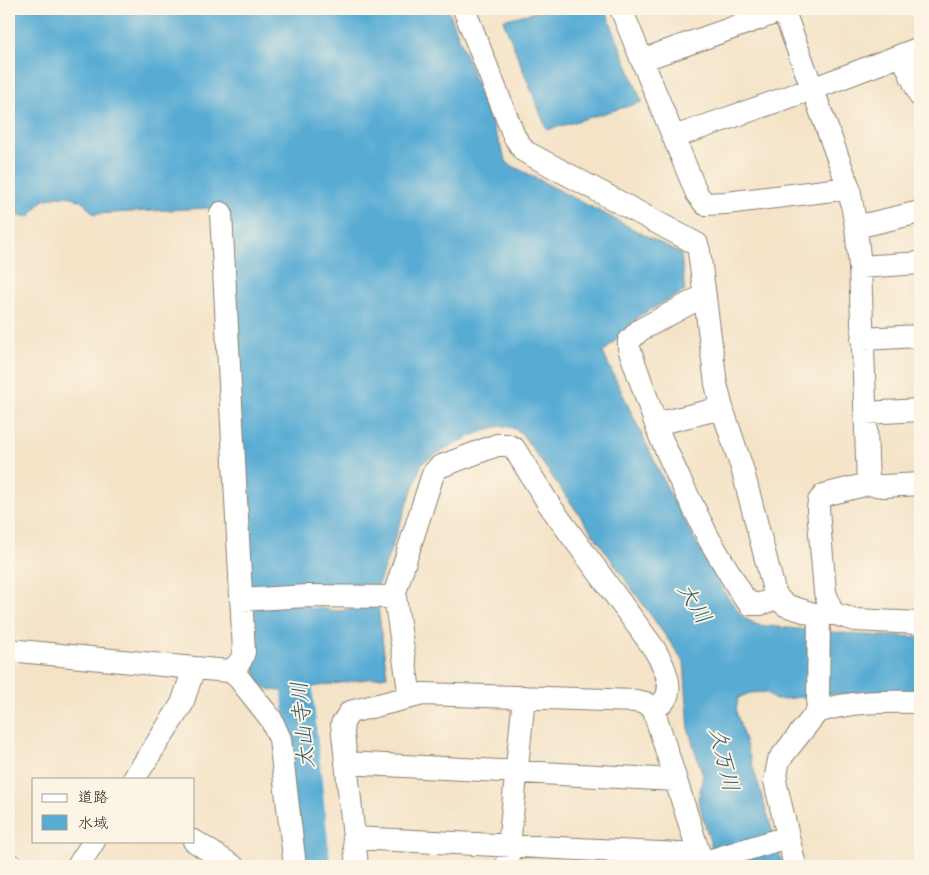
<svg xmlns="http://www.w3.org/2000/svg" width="929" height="875" viewBox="0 0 929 875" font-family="Caveat,'Klee One',sans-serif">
	<rect width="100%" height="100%" fill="#fcf5e5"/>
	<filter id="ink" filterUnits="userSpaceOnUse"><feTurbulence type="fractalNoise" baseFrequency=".02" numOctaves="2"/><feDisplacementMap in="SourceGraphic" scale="10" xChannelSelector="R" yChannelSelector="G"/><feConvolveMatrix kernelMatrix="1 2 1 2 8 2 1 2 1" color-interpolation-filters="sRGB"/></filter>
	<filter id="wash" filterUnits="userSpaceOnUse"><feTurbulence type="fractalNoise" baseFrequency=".0096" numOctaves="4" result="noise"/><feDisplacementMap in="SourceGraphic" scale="20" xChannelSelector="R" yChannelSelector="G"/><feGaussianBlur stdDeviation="1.12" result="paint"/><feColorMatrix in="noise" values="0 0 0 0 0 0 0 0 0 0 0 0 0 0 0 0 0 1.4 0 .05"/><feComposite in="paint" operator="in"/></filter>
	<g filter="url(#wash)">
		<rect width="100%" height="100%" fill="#f4e3c7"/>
		<!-- water -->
		<path fill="#58acd4" stroke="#3a6478" d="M 9,9 L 448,9 L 507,163 L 681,254 L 685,291 L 640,315 L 603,353 L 672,498 L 726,595 L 743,617 L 757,625 L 864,635 L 920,637 L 920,694 L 828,694 L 775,700 L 766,692 L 750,693 L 738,698 L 736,711 L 783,866 L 717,866 L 698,800 L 703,776 L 689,731 L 684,662 L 522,434 C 516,429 512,427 504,426 C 488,425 436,453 422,463 L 377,588 L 306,591 L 304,582 L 276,584 L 273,591 L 249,592 L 225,207 L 94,214 L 84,203 L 73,197 L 59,196 L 43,200 L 30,216 L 9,217 Z
			M 547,9 L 605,9 L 642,102 L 547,130 L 503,20 Z
			M 305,603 L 307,609 L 317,608 L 337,611 L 378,606 L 387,676 L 285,691 C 276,691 266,690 260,683 C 251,673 252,625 251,609 Z"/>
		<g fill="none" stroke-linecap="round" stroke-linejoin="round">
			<!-- river -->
			<path stroke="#58acd4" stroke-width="31" d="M 292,583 L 298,699 L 315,866"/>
		</g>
	</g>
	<g filter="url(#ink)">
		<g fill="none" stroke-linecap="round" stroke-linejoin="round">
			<defs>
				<path id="minor" d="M 464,9 L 514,136 L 524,151 L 697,244 L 699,251 L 716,384 L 722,408 L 742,468 L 774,590 L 778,598 L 785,605 L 810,613 L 819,615 L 832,613 L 855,620 L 920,623
					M 621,9 L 697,194 L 705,204 L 726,203 L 849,188
					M 783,9 L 849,188 L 856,227
					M 902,55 L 920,96
					M 642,60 L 786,9
					M 674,137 L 812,89 L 920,48
					M 221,213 L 244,652 C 241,662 238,666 229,671
					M 860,267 L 920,263
					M 705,295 L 640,330 L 629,341 L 629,348 L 660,436 L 678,476 L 709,539 L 743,596 L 750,604 L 760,604 L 778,598
					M 862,339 L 920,336
					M 865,413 L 920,410
					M 664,422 L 722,408
					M 868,484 L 884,486 L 920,484
					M 241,600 L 307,596 L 395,597
					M 832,613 L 825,592 L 818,509 L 819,501 L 824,495 L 868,484 L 860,267 L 856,227 L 920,212
					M 9,650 L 194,668 L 182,704 L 134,779
					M 194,668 L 229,671 L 237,676 L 271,719 L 280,739 L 295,866
					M 410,697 L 395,597 L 396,589 L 433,474 L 439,467 L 497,445 L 507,445 L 514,448 L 550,506 L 653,647 C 661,660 677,688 663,702 C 660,705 656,707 653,708
					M 817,712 C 850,701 885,701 920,702
					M 346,763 L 676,780
					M 354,838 L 700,855
					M 194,841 L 233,866
					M 702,863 L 787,837
					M 9,864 L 12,866
					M 78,866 L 94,841
					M 357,866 L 342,724 L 350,712 L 423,694 L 636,701 L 645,703 L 653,708 L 703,866
					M 507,866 L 524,697
					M 795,866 L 775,781 L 779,760 L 817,712 L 818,702 L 819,615"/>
			</defs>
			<!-- minor casing -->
			<use href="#minor" stroke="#888072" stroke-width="24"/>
			<!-- minor -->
			<use href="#minor" stroke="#fff" stroke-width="22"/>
		</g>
	</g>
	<g text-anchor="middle" stroke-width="4" stroke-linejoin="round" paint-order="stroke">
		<!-- water labels -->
		<g font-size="22" font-style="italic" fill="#375d6f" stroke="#fcf5e5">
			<text transform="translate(695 603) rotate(59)" y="8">大川</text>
			<text transform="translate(302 725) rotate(-95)" y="8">太山寺川</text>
			<text transform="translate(725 759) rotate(77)" y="8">久万川</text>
		</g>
	</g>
	<!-- margin -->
	<rect width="929" height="875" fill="none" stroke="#fcf5e5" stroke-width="30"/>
	<!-- legend -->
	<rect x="32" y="778" width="162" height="65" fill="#fcf5e5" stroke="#a29e95"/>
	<rect x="42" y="794" width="25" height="8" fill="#ffffff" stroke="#a29e95"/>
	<text x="78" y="802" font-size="15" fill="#1c1c1c">道路</text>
	<rect x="42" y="815" width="25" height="15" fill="#58acd4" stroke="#a29e95"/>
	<text x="78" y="828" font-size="15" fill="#1c1c1c">水域</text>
</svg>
